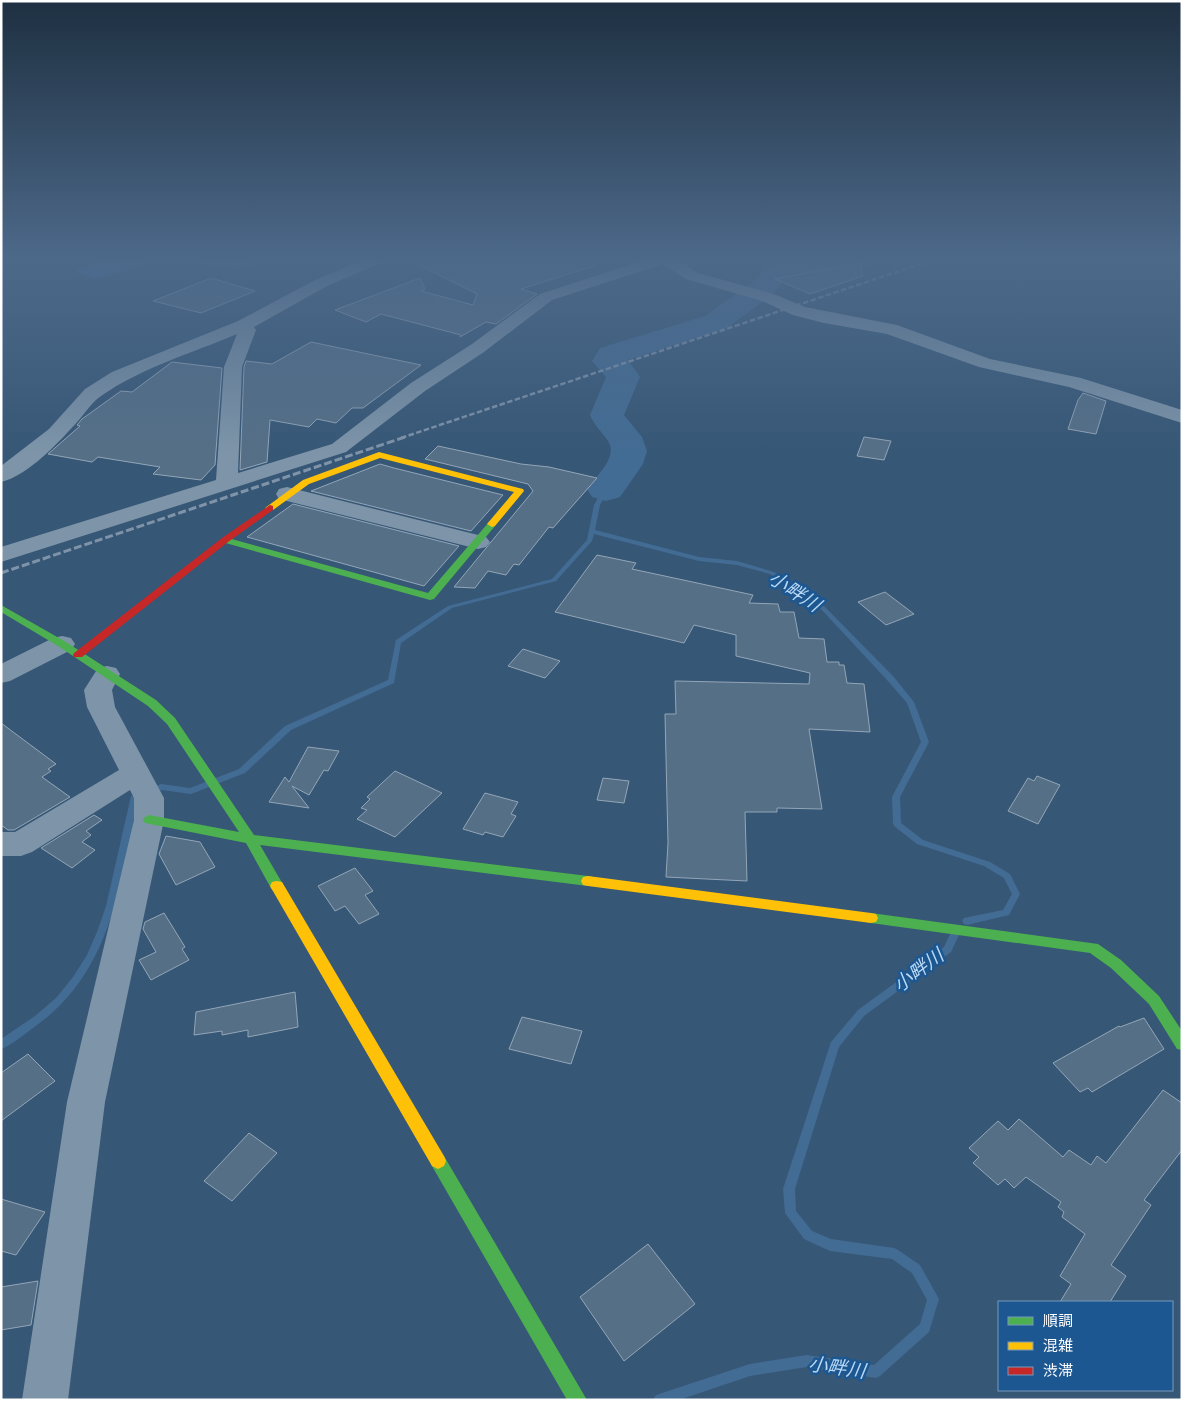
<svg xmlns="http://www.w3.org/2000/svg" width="1183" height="1401" viewBox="0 0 1183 1401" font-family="Rubik,'Noto Sans JP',sans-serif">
	<rect width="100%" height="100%" fill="#375776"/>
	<!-- green -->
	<path fill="#306ea7" d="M 102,258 L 271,258 L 239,268 L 164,259 L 96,279 L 74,271 Z"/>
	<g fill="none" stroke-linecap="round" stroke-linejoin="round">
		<!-- stream -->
		<path fill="#436c94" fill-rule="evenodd" d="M 606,487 L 609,489 L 600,505 L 595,530 L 699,557 L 737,561 L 774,572 L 825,607 L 893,676 L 914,702 L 929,742 L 900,797 L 901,823 L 923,840 L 990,862 L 1010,874 L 1020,894 L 1009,915 L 967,925 L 964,924 L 962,921 L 964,918 L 1003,910 L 1012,894 L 1004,878 L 984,866 L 917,844 L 894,826 L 893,824 L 892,797 L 921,742 L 907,703 L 887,680 L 821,609 L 770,574 L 737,565 L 699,561 L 594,534 L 592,541 L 556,581 L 452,608 L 401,643 L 394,683 L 291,730 L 245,773 L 191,794 L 162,790 L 138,800 C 120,886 111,974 33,1028 C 23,1035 12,1045 1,1049 L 1,1039 L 35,1016 L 56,998 L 73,977 L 87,955 L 97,932 L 106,906 L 131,796 L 161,784 L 190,788 L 239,769 L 285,726 L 388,680 L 396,640 L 448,606 L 552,579 L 587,540 L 594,505 L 603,489 Z
			M 954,931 L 957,932 L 959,935 L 951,952 L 864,1016 L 839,1047 L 795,1189 L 796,1211 L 812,1231 L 831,1239 L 894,1248 L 898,1250 L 920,1265 L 939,1299 L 929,1332 L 880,1376 L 876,1378 L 807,1367 L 750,1376 L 679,1400 L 653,1400 L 655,1396 L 659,1394 L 750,1364 L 807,1355 L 874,1365 L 920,1324 L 927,1300 L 912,1273 L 892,1259 L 830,1251 L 804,1239 L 785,1213 L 783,1189 L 831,1042 L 858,1010 L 944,947 L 951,932 Z"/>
		<!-- river -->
		<path fill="#436c94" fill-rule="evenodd" d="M 807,258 L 873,258 L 859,271 L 849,273 L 816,272 L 786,279 L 773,294 L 727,328 L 628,360 L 640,377 L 624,415 L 642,437 L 647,451 L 643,464 L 620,497 L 606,501 L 592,497 L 587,489 C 595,477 619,457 608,441 C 602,432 594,425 590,415 L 606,377 L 592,361 L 600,348 L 705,316 L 753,282 L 766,267 Z"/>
	</g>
	<!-- building -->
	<path fill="#556f87" stroke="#93a6b7" d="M 405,258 L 596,258 L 597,265 L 521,289 L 537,294 L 496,324 L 486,322 L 460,337 L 461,335 L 381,314 L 366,322 L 335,310 L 420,278 L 425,289 L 421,291 L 473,305 L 477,294 Z
		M 859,263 L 863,276 L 810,294 L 775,279 Z
		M 211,278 L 255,291 L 201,313 L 153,301 Z
		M 311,342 L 421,365 L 363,408 L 352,408 L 336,423 L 317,419 L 309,427 L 270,420 L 267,462 L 240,470 L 244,367 L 246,361 L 272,364 Z
		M 172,362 L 222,368 L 215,465 L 201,480 L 153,474 L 160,467 L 98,457 L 92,462 L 48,454 L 80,426 L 77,425 L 82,419 L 121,391 L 132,392 Z
		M 1083,393 L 1106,401 L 1096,434 L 1068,429 L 1078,400 Z
		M 864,437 L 891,441 L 884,460 L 857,456 Z
		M 438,446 L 521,464 L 549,467 L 597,478 L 553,528 L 549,527 L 519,565 L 514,564 L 506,575 L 488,571 L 475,588 L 454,587 L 533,491 L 528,484 L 425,459 Z
		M 380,464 L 394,468 L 503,495 L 471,531 L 311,491 Z
		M 293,504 L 459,546 L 424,586 L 247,537 Z
		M 597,555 L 636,563 L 632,569 L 753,595 L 749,603 L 778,604 L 780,612 L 794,612 L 799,638 L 824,639 L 827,662 L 839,662 L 839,665 L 844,665 L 847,683 L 864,684 L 870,732 L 809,729 L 822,809 L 777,808 L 777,812 L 745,812 L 747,881 L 666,877 L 668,843 L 665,714 L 676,714 L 675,681 L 809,684 L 810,673 L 736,656 L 736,635 L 694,625 L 684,643 L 555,612 Z
		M 885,592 L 914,614 L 886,625 L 858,602 Z
		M 523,649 L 560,661 L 545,678 L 508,666 Z
		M 1,723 L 56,764 L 48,769 L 51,771 L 42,777 L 70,797 L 14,830 L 8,830 L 1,825 Z
		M 308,747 L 339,751 L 328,771 L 324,770 L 309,795 L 292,786 L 309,808 L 269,802 L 285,777 L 289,782 Z
		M 395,771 L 442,793 L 395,837 L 357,819 L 367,810 L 361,808 L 370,799 L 367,797 Z
		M 1037,776 L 1060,785 L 1038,824 L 1008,811 L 1028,778 L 1034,781 Z
		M 603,778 L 629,781 L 624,803 L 597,800 Z
		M 485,793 L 518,802 L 511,814 L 516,816 L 503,837 L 485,832 L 483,835 L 463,829 Z
		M 94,815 L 102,820 L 86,831 L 91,835 L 82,842 L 95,850 L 72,868 L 41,848 Z
		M 166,836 L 200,842 L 215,867 L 176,885 L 159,854 Z
		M 355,868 L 373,891 L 365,895 L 379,914 L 359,924 L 345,906 L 335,911 L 318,886 Z
		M 164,913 L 185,947 L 182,949 L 189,960 L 151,980 L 139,960 L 156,952 L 143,929 L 145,922 Z
		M 295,992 L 298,1027 L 248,1037 L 248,1030 L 222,1035 L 222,1031 L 194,1035 L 196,1012 Z
		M 522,1017 L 582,1031 L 571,1064 L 509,1049 Z
		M 1144,1018 L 1164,1049 L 1092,1092 L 1088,1088 L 1080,1092 L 1053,1063 L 1119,1026 L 1120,1027 Z
		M 28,1054 L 55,1081 L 1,1121 L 1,1073 Z
		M 1163,1090 L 1182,1103 L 1182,1150 L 1144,1200 L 1151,1205 L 1111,1265 L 1126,1276 L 1110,1302 L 1060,1302 L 1071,1284 L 1060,1276 L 1085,1234 L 1062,1217 L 1064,1212 L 1058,1207 L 1061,1202 L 1026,1177 L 1014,1188 L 1005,1179 L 998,1185 L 973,1163 L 979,1157 L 969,1148 L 998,1121 L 1008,1130 L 1019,1119 L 1063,1157 L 1069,1150 L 1091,1165 L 1097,1156 L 1106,1163 Z
		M 249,1133 L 277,1153 L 232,1201 L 204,1181 Z
		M 1,1199 L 45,1212 L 16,1255 L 1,1251 Z
		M 648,1244 L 695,1304 L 624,1361 L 580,1297 Z
		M 38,1281 L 31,1325 L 1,1330 L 1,1287 Z"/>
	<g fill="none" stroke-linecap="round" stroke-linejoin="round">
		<!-- street -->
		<path fill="#7e95a9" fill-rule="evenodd" d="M 367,258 L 388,258 L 385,261 L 327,286 L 254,327 L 256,330 L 242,367 L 238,473 L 332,444 L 411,383 L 472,344 L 540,294 L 650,258 L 675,258 L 698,273 L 774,294 L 805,307 L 897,325 L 990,359 L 1081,378 L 1182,410 L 1182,423 L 1069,387 L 979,367 L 887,334 L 824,323 L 793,315 L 762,301 L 686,279 L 663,264 L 552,300 L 484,352 L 425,391 L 346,452 L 1,562 L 1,547 L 216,480 L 224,367 L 237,334 C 192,353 141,368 101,396 C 92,402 85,413 78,421 C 60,441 28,476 1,482 L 1,466 L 49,429 L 85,389 L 112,372 L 238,321 L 315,280 Z
			M 287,487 L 486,537 L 490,542 L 486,547 L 478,549 L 279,499 L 276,494 L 279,489 Z
			M 62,636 L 71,638 L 75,644 L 71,650 L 10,681 L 1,683 L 1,664 L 53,638 Z
			M 107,666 L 116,668 L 120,674 L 112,690 L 115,707 L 164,798 L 164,820 L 105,1102 L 68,1400 L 22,1400 L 67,1102 L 134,820 L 134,798 L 130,790 L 32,852 L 21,856 L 1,856 L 1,832 L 15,832 L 119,770 L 87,707 L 84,690 L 98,668 Z"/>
		<!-- fast -->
		<path fill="#4caf50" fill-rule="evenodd" d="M 492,521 L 495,522 L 495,526 L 434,599 L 430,600 L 222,542 L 220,540 L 225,537 L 228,538 L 428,593 L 489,522 Z
			M 1,605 L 66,642 L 156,700 L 175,718 L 254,835 L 588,876 L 593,877 L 595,881 L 593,885 L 588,886 L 260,845 L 284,886 L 282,890 L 277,891 L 272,890 L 246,843 L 145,823 L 143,820 L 145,817 L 149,815 L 239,832 L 167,724 L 148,706 L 58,646 L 1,612 Z
			M 871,913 L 1098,944 L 1121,960 L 1159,996 L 1182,1031 L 1182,1050 L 1177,1049 L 1149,1004 L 1111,968 L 1090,953 L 871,923 L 866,922 L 864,918 L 866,914 Z
			M 438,1153 L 444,1156 L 587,1400 L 567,1400 L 432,1166 L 430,1161 L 432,1156 Z"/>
		<!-- slow -->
		<path fill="#ffc107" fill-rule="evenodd" d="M 379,452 L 523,489 L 524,491 L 495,526 L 492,527 L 487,524 L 514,492 L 380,458 L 309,484 L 273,510 L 267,510 L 265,508 L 303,480 Z
			M 588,876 L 871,913 L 876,914 L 878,918 L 876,922 L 871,923 L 588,886 L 583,885 L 581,881 L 583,877 Z
			M 277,881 L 282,882 L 444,1156 L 446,1161 L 444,1166 L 438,1169 L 432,1166 L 270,886 L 272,882 Z"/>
		<!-- jam -->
		<path fill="#c62828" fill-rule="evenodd" d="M 270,505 L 273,506 L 273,510 L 228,542 L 82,657 L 74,657 L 73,655 L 74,653 L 222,538 Z"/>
		<!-- rail-far1 -->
		<path stroke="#7f93a9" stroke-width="2.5" stroke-dasharray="5.5 2.5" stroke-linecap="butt" d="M 401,438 L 938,258"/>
		<!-- rail -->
		<path stroke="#7f93a9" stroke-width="3" stroke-dasharray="8 3" stroke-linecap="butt" d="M 1,573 L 405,437"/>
	</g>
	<!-- sky -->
	<linearGradient id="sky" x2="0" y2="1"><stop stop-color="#1e3041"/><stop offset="0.57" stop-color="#4d698a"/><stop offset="1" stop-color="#4d698a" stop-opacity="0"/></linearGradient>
	<rect width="1183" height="454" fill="url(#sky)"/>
	<g text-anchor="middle" stroke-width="5" stroke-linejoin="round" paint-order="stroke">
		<!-- near-water labels -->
		<g font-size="19" font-style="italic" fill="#b8d8f5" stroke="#1c5791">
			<text transform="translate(795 591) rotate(33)" y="7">小畔川</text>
			<text transform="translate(918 970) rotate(-37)" y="7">小畔川</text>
			<text transform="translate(837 1367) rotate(8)" y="7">小畔川</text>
		</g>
	</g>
	<!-- border -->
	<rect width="1183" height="1401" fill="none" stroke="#ffffff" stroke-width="5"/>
	<!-- legend -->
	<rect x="998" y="1301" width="175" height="90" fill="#1c5791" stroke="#779abd"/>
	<rect x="1008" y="1317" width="25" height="8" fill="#4caf50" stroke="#779abd"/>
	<text x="1043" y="1326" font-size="15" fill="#ffffff">順調</text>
	<rect x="1008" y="1342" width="25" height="8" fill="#ffc107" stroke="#779abd"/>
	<text x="1043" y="1351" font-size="15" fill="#ffffff">混雑</text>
	<rect x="1008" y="1367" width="25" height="8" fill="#c62828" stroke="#779abd"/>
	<text x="1043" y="1376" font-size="15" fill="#ffffff">渋滞</text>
</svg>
